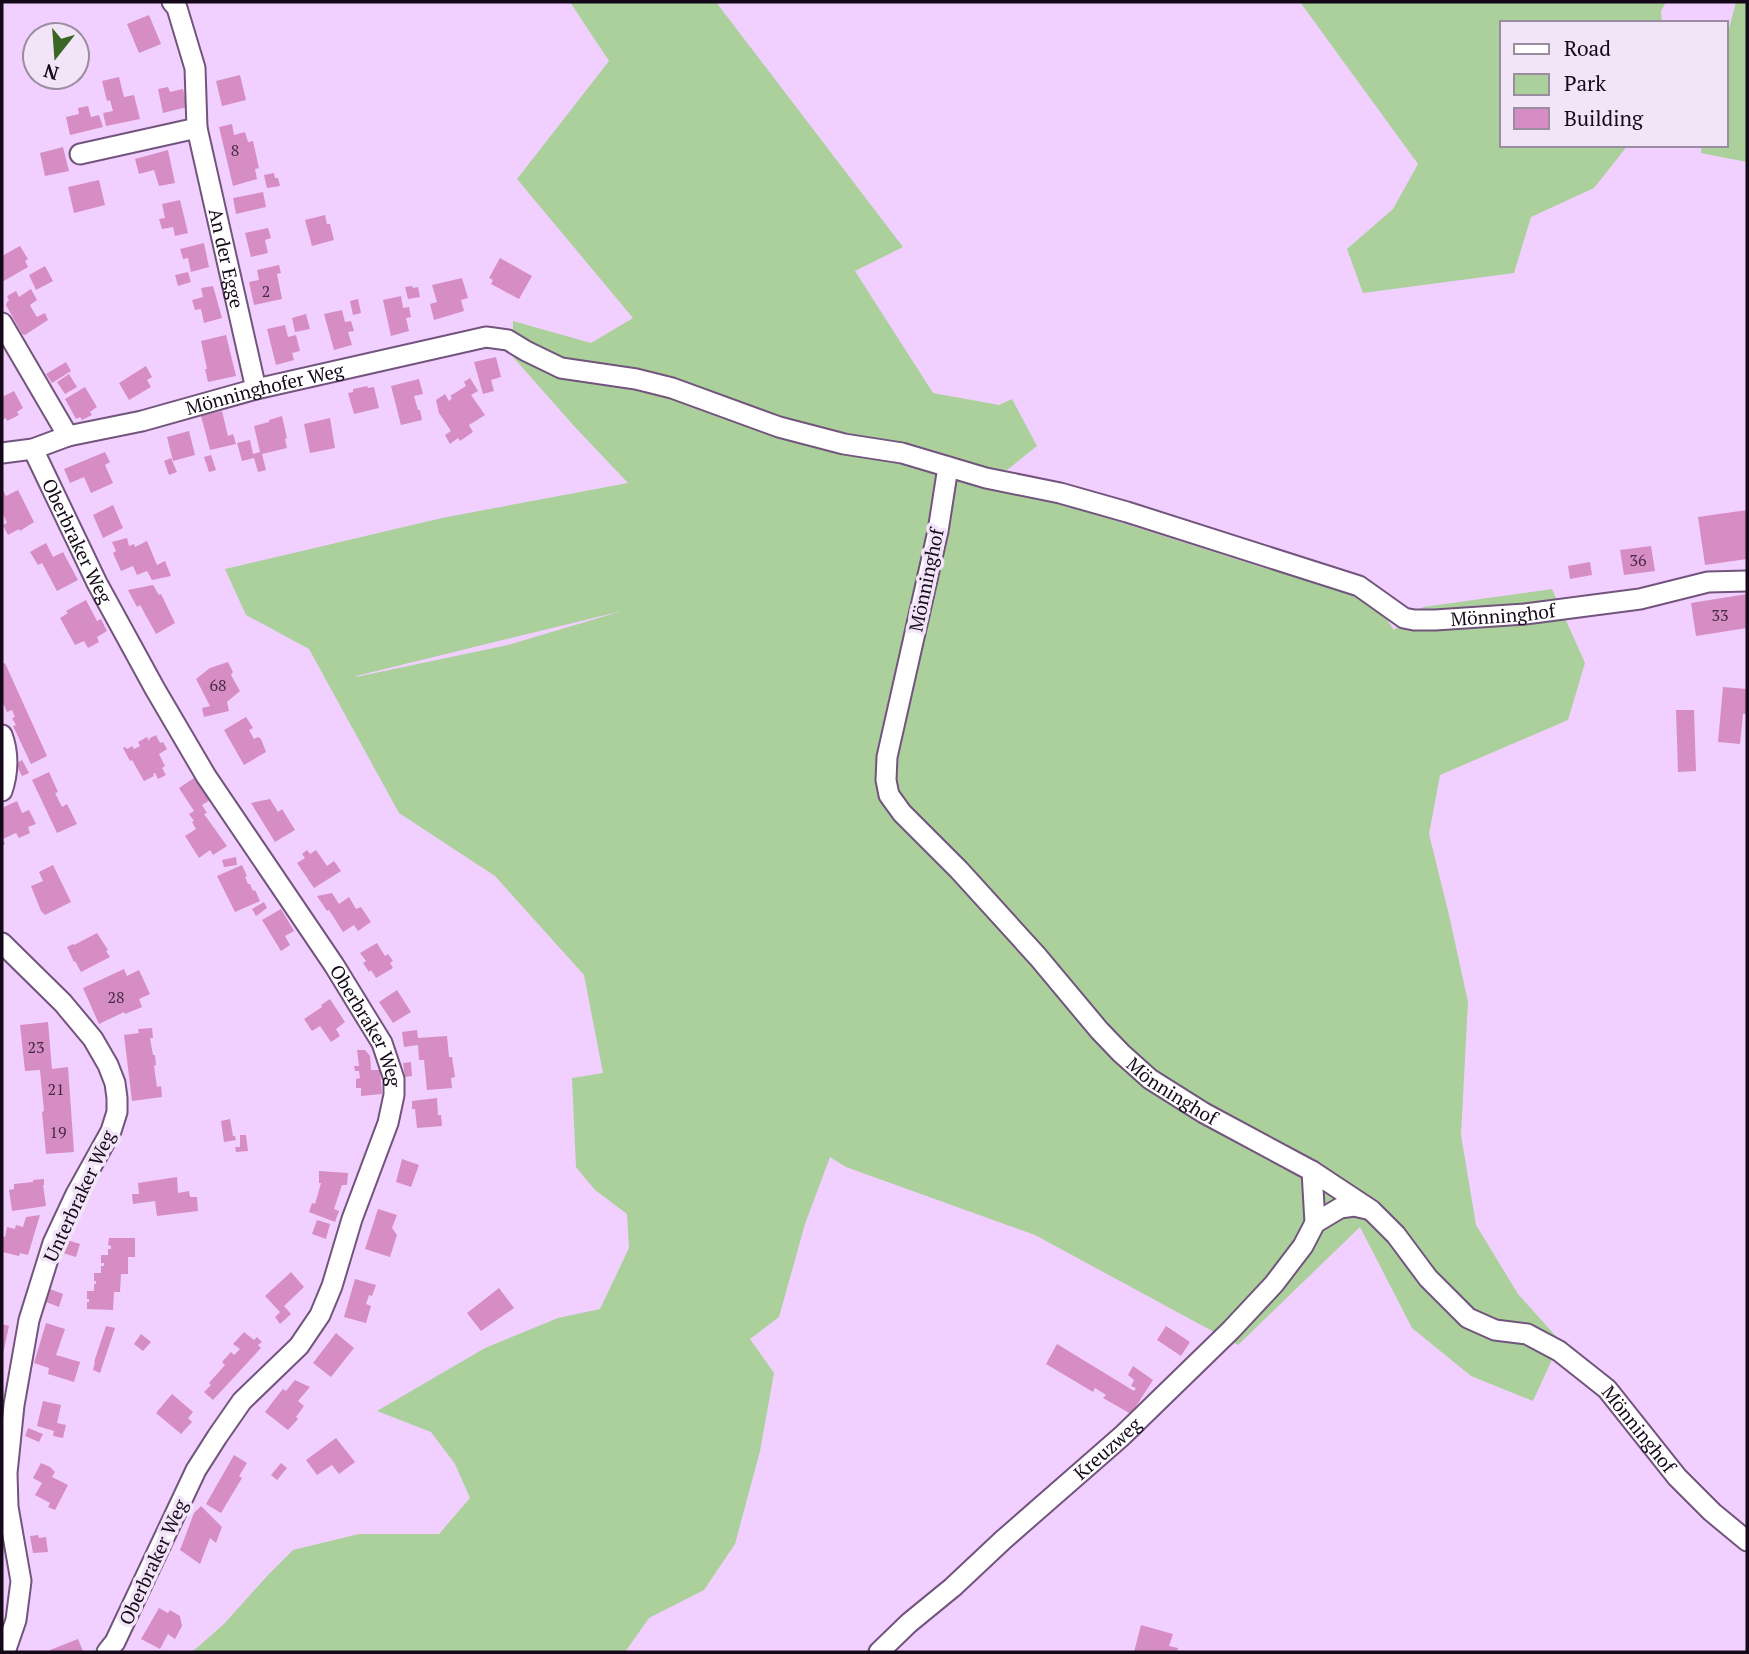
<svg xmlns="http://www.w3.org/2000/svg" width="1749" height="1654" viewBox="0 0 1749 1654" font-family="'PT Serif',serif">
	<rect width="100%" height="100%" fill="#f1d0ff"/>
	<!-- green -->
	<path fill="#abd09b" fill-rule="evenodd" d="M 570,2 L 716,2 L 903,247 L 855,271 L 933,393 L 999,405 L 1012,399 L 1037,446 L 1007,470 L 985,469 L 1041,497 L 1261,567 L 1357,591 L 1372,598 L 1394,630 L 1423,607 L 1552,589 L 1585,663 L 1568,720 L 1440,775 L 1429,834 L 1449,915 L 1468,1002 L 1461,1135 L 1476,1225 L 1518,1294 L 1571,1353 L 1554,1355 L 1533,1401 L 1471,1376 L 1412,1328 L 1360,1227 L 1238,1345 L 1035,1235 L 846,1167 L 830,1157 L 805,1224 L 779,1317 L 750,1339 L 774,1373 L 760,1451 L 735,1544 L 704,1590 L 649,1618 L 625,1652 L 192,1652 L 224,1624 L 268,1575 L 293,1550 L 359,1534 L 439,1534 L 470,1498 L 455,1464 L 431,1432 L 377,1411 L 485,1348 L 558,1318 L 600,1309 L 629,1248 L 627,1214 L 595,1190 L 576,1167 L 572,1078 L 603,1073 L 584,975 L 495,876 L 399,813 L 309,649 L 246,615 L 225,569 L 442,518 L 628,483 L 574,426 L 513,357 L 513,321 L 591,343 L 633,318 L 517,179 L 609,61 ZM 622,611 L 508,645 L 356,677 L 356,676 Z
		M 1300,2 L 1666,2 L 1661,11 L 1662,23 L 1502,23 L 1502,145 L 1628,145 L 1594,188 L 1531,217 L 1514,273 L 1363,293 L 1347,249 L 1393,209 L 1418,164 Z
		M 1736,2 L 1747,2 L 1747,162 L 1701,153 L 1702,145 L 1726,145 L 1726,40 Z"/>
	<!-- building -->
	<path fill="#d68dc3" d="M 149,15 L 161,44 L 139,53 L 127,24 Z
		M 240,75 L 246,100 L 222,106 L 216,81 Z
		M 119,77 L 124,97 L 134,95 L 140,119 L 106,126 L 103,113 L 113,111 L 110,100 L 107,101 L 102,81 Z
		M 168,87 L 170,92 L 183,89 L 187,107 L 163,113 L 158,89 Z
		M 88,106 L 91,117 L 99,115 L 103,127 L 70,135 L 66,117 L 79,114 L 78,108 Z
		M 232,124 L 234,135 L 245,132 L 248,142 L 253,141 L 259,168 L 255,169 L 257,179 L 233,186 L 219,127 Z
		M 63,147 L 69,171 L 45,176 L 40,153 Z
		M 168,150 L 175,183 L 159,186 L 154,170 L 139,174 L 135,159 Z
		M 274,173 L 275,178 L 278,178 L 280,186 L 267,188 L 264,175 Z
		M 99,180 L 105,205 L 74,213 L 68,187 Z
		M 263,192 L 266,207 L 236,214 L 233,198 Z
		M 180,200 L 188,233 L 175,236 L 173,227 L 162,229 L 159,219 L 165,218 L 162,204 Z
		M 325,215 L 327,224 L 330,224 L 334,240 L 312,246 L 305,220 Z
		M 268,228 L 271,238 L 265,240 L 268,253 L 251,257 L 245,233 Z
		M 204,243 L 209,267 L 191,272 L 188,258 L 183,259 L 180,249 Z
		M 20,246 L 28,259 L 25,261 L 28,267 L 2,282 L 2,256 Z
		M 500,258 L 532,276 L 519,299 L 491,284 L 493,280 L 489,278 Z
		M 279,265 L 281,273 L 277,274 L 282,299 L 254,305 L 249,282 L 259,280 L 257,270 Z
		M 45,266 L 53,281 L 36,290 L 29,275 Z
		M 188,272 L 191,282 L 178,286 L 175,275 Z
		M 462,278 L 468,298 L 461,300 L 464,311 L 434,320 L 430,304 L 437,302 L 432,285 Z
		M 213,286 L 222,318 L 204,323 L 201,309 L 195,310 L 192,300 L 203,297 L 201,288 Z
		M 412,286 L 413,288 L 418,287 L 420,297 L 408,299 L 405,287 Z
		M 31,289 L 37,300 L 30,305 L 32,309 L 37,317 L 45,313 L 48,320 L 25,335 L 22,334 L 6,305 L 7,302 L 9,300 L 7,296 L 16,291 L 19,297 Z
		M 401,296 L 403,308 L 409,307 L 411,317 L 406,318 L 409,331 L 391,336 L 383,300 Z
		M 358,299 L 361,313 L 353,315 L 350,301 Z
		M 342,310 L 345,322 L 351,321 L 354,331 L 348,332 L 352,345 L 334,350 L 324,314 Z
		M 306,314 L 310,329 L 295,332 L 292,318 Z
		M 285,325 L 288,337 L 296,335 L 300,351 L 292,353 L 294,360 L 276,365 L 267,329 Z
		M 226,335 L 236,376 L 208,382 L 205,369 L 207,369 L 201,341 Z
		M 496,357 L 501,377 L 491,380 L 494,391 L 483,394 L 474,362 Z
		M 66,362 L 71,371 L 52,383 L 46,374 Z
		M 146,366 L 152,377 L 147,380 L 151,387 L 129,400 L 119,383 Z
		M 69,374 L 77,387 L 65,394 L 57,382 Z
		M 470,378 L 478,391 L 471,395 L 485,415 L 469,425 L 473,432 L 460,441 L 458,438 L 450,444 L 445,435 L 451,431 L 439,413 L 436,400 L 445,394 L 449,401 L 452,398 L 450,396 L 466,386 L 464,382 Z
		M 419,379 L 423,394 L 414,396 L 418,410 L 420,410 L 422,420 L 401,425 L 391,386 Z
		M 367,386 L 368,388 L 374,387 L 379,408 L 354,414 L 348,393 L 353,392 L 353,389 Z
		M 85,387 L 97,407 L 90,412 L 92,415 L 82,420 L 80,417 L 76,419 L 65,399 Z
		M 14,391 L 23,408 L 17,412 L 19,415 L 7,421 L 6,418 L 2,420 L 2,397 Z
		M 222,411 L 228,436 L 233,434 L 236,444 L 210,450 L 201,416 Z
		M 282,416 L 287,438 L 285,439 L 287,448 L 262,454 L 266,470 L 258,472 L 254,458 L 242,461 L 237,443 L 250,440 L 253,454 L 260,452 L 254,426 L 269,422 L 269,420 Z
		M 330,418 L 335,448 L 310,453 L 304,424 Z
		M 189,431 L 195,455 L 173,461 L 167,437 Z
		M 105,452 L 110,462 L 105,465 L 113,483 L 91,493 L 84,477 L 70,483 L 64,469 Z
		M 211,455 L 216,470 L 209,472 L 204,457 Z
		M 171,458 L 177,472 L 169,475 L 164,461 Z
		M 2,489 L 6,496 L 18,490 L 34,522 L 20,531 L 19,529 L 8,535 L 3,525 L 7,523 L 2,512 Z
		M 113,505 L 123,528 L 103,538 L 93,515 Z
		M 1747,510 L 1747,559 L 1705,565 L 1698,517 Z
		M 127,538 L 129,546 L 134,544 L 135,547 L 147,541 L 157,565 L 165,561 L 171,576 L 152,580 L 147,571 L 137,575 L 133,566 L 121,571 L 113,553 L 116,551 L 112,542 Z
		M 46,543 L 53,557 L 63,552 L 78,580 L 57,591 L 42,563 L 38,565 L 30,552 Z
		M 1651,546 L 1655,571 L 1624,575 L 1620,550 Z
		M 1590,562 L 1592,575 L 1570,579 L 1568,566 Z
		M 153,585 L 159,595 L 161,594 L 175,623 L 156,634 L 140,605 L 137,607 L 128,590 Z
		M 1747,594 L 1747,628 L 1696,636 L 1691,603 Z
		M 86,600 L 97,621 L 101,619 L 107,631 L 97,637 L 99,642 L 88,648 L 84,641 L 75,645 L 60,618 L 68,613 L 66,611 Z
		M 228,662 L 233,672 L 231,675 L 240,691 L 227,702 L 229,711 L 204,717 L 202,708 L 210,706 L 196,679 L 210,668 Z
		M 5,663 L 47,756 L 31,764 L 13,726 L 16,725 L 12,718 L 15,717 L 12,710 L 7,712 L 2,701 L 2,664 Z
		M 1723,687 L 1747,689 L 1747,714 L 1743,714 L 1740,744 L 1718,742 Z
		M 1676,710 L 1694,710 L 1696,771 L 1678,772 Z
		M 246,717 L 253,728 L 249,730 L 254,739 L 258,737 L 261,739 L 266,752 L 244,765 L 224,730 Z
		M 156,735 L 160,743 L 163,742 L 167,749 L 159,754 L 165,766 L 162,768 L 166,775 L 158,779 L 155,773 L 153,774 L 154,776 L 144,781 L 132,760 L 130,761 L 123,748 L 125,747 L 127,749 L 132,746 L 134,749 L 140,746 L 138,742 L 147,737 L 149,741 L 150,738 Z
		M 22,760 L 29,773 L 22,776 L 16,764 Z
		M 49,772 L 58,792 L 55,793 L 62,807 L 67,804 L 77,824 L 57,833 L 32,780 Z
		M 197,776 L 212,799 L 202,805 L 207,813 L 204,814 L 227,846 L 213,855 L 210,850 L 199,858 L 185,836 L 196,829 L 192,822 L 194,821 L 189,814 L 194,811 L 179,788 Z
		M 270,799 L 278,812 L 282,809 L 295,830 L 275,842 L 251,803 Z
		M 17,801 L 22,813 L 29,810 L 36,824 L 28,827 L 30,833 L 19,838 L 16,833 L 3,839 L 5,844 L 2,846 L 2,808 Z
		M 307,850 L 310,854 L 316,850 L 327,866 L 334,861 L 341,871 L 314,888 L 297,863 L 305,858 L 302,854 Z
		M 236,857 L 237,865 L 224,867 L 222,860 Z
		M 53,865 L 71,902 L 45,915 L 41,911 L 31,886 L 43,881 L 39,872 Z
		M 242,865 L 247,876 L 245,877 L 248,884 L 250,884 L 253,891 L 255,890 L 260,901 L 235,912 L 217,876 Z
		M 332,893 L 339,904 L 349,897 L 356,909 L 361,907 L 371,922 L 358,931 L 354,925 L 343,932 L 329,910 L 327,911 L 317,896 Z
		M 264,902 L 267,908 L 256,916 L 252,909 Z
		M 281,909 L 294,931 L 285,936 L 290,945 L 281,951 L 262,920 Z
		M 97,933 L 108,950 L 106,951 L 110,957 L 81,972 L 75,961 L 74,962 L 67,947 L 73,944 L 74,945 Z
		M 377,943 L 385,956 L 388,954 L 393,961 L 390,963 L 393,968 L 376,978 L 371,970 L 369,972 L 363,963 L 366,961 L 360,953 Z
		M 124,969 L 127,976 L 139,970 L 150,994 L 139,999 L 142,1007 L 125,1014 L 124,1012 L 99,1024 L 83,988 Z
		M 397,990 L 411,1012 L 393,1023 L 379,1002 Z
		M 330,999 L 345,1022 L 336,1029 L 340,1036 L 331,1042 L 320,1026 L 312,1031 L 304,1019 L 322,1007 L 321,1005 Z
		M 48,1022 L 52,1069 L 68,1067 L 74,1152 L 46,1154 L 42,1112 L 44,1111 L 40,1070 L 25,1071 L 20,1025 Z
		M 152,1028 L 153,1038 L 150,1038 L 153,1055 L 155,1055 L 156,1065 L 154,1066 L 157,1087 L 161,1086 L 162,1097 L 132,1101 L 124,1035 L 139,1033 L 138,1029 Z
		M 417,1030 L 418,1038 L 447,1036 L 449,1057 L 452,1057 L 455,1077 L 451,1078 L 452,1088 L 427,1090 L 424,1060 L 419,1060 L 418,1045 L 404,1047 L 402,1032 Z
		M 357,1050 L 365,1050 L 370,1056 L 371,1070 L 380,1070 L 382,1094 L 361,1096 L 361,1088 L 356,1088 L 356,1079 L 360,1078 L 359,1071 L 355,1071 L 354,1066 L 359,1066 Z
		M 411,1062 L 412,1076 L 405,1077 L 403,1063 Z
		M 437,1098 L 438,1115 L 441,1115 L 442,1126 L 417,1128 L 415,1109 L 412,1109 L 412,1101 Z
		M 230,1119 L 233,1136 L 235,1136 L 236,1140 L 224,1142 L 221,1121 Z
		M 240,1135 L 246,1135 L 248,1151 L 236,1152 L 235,1147 L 240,1147 Z
		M 402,1159 L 419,1165 L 411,1187 L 396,1182 Z
		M 319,1171 L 348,1173 L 347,1185 L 342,1185 L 334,1209 L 339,1211 L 335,1222 L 309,1212 L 312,1203 L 315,1204 L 321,1183 L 319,1183 Z
		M 177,1177 L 178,1193 L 189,1191 L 190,1197 L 197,1197 L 198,1211 L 157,1216 L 155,1201 L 133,1204 L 132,1194 L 139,1194 L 138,1183 Z
		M 44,1179 L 44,1185 L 43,1185 L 46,1206 L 12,1211 L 9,1190 L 14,1189 L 14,1184 L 33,1182 L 33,1180 Z
		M 378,1209 L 397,1215 L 392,1228 L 397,1235 L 390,1257 L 365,1249 Z
		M 40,1215 L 28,1255 L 20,1253 L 19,1256 L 2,1252 L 2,1236 L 5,1237 L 7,1227 L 15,1229 L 16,1225 L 23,1227 L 26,1217 Z
		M 317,1220 L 330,1224 L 326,1239 L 312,1234 Z
		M 109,1238 L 135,1238 L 135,1257 L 128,1257 L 128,1274 L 121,1274 L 120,1292 L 114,1292 L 113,1310 L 87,1309 L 87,1302 L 89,1302 L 89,1299 L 87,1299 L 87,1291 L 94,1291 L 94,1284 L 96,1284 L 96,1281 L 94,1281 L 94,1273 L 101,1273 L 101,1266 L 104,1266 L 104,1263 L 101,1263 L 101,1255 L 108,1255 L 108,1249 L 111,1249 L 111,1246 L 108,1245 Z
		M 67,1240 L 80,1244 L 76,1257 L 63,1253 Z
		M 291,1272 L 304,1287 L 284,1306 L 291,1314 L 280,1324 L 275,1317 L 280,1312 L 265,1296 Z
		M 355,1279 L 376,1285 L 372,1296 L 369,1295 L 366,1304 L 371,1306 L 366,1323 L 344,1317 Z
		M 499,1288 L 514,1308 L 481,1331 L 467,1313 Z
		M 50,1289 L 63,1294 L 59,1307 L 46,1302 Z
		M 46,1323 L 65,1329 L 56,1355 L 80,1362 L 74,1382 L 48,1374 L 49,1368 L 34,1363 Z
		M 2,1324 L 9,1326 L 3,1354 L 2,1354 Z
		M 106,1326 L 115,1328 L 100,1373 L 93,1370 L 95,1362 L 94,1362 Z
		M 1166,1326 L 1190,1342 L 1181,1356 L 1157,1340 Z
		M 244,1332 L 254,1340 L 257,1337 L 262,1342 L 258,1345 L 261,1348 L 213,1400 L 204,1392 L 211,1385 L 209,1383 L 225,1365 L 222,1362 L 231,1352 L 234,1355 L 240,1349 L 233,1344 Z
		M 336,1333 L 354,1348 L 331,1377 L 313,1363 Z
		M 141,1334 L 151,1342 L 143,1351 L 134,1344 Z
		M 1057,1344 L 1134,1391 L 1136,1388 L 1131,1386 L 1134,1380 L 1128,1375 L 1133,1366 L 1153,1380 L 1131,1414 L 1103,1398 L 1106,1395 L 1095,1388 L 1093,1392 L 1046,1364 Z
		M 295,1380 L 310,1387 L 298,1401 L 304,1406 L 296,1417 L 298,1419 L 288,1430 L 265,1412 L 278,1395 L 283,1389 L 286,1391 Z
		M 172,1394 L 193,1412 L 188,1418 L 192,1422 L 181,1434 L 156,1413 Z
		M 43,1401 L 61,1405 L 57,1423 L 66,1425 L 63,1438 L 53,1436 L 54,1431 L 37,1426 Z
		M 28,1428 L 43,1434 L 39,1442 L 25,1436 Z
		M 336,1438 L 355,1462 L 339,1474 L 332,1465 L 317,1475 L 306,1460 Z
		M 234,1455 L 247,1463 L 239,1476 L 242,1478 L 221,1513 L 206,1504 Z
		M 41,1463 L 50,1467 L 55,1472 L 52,1477 L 68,1485 L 55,1510 L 48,1507 L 50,1503 L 35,1495 L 42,1483 L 33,1478 Z
		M 281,1463 L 287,1468 L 277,1480 L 271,1475 Z
		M 201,1506 L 222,1527 L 216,1543 L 210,1538 L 200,1564 L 180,1550 L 194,1513 Z
		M 38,1535 L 39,1538 L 46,1537 L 48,1552 L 33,1553 L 30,1536 Z
		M 159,1608 L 168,1613 L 170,1610 L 180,1616 L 182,1626 L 175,1639 L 168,1634 L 160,1649 L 141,1639 Z
		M 1141,1625 L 1173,1634 L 1169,1646 L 1178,1648 L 1177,1652 L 1134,1652 Z
		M 78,1639 L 83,1651 L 51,1652 L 50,1650 Z"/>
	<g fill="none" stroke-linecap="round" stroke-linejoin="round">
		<defs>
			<g id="street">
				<path id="s1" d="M 172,2 L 177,8 L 195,68 L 197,128 L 256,389"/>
				<path d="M 80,154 L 197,128"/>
				<path d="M 2,323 L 68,436"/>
				<path id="s2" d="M 33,449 L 97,583 L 155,689 L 206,776 L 334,965 L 369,1022 L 382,1043 L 394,1079 L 394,1095 L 388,1123 L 352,1219 L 332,1286 L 320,1315 L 299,1346 L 242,1401 L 217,1437 L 196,1470 L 115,1642 L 107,1652"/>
				<path id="s3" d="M 2,453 L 33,449 L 68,436 L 142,421 L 256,389 L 486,337 L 508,340 L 526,351 L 561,368 L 636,379 L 672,388 L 779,427 L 844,444 L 902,453 L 986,478 L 1060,493 L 1127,512 L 1359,586 L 1404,618 L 1414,620 L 1435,620 L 1525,614 L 1640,599 L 1708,582 L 1747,581"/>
				<path id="s4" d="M 948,467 L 938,531 L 887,757 L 886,780 L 889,795 L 902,813 L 959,870 L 1038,957 L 1099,1030 L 1121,1053 L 1150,1079 L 1204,1113 L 1312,1171 L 1371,1210 L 1396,1235 L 1428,1278 L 1468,1318 L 1495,1330 L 1527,1334 L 1559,1351 L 1607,1389 L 1677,1477 L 1712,1512 L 1747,1541"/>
				<path d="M 2,735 C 9,753 8,774 2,791"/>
				<path d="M 2,943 L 63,1003 L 93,1039 L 108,1065 L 115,1083 L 117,1098 L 117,1112 L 111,1131 L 76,1194 L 53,1243 L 29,1320 L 14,1405 L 7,1473 L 8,1507 L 21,1581 L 16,1620 L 5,1652"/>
				<path d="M 1312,1171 L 1315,1223"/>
				<path id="s5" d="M 879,1652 L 909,1623 L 953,1587 L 1003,1540 L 1122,1436 L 1231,1330 L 1274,1284 L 1303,1246 L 1315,1223 L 1340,1208 L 1354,1206 L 1367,1209"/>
			</g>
		</defs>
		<!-- street casing -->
		<use href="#street" stroke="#72547d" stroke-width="23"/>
		<!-- street -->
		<use href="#street" stroke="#fff" stroke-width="19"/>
	</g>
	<g text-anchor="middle" stroke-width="7" stroke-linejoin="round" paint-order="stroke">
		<!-- number labels -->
		<g font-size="16" fill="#452a44">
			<text x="235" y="156">8</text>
			<text x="266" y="297">2</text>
			<text x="1638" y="566">36</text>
			<text x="1720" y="621">33</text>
			<text x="218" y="691">68</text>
			<text x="116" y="1003">28</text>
			<text x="36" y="1053">23</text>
			<text x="56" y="1095">21</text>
			<text x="58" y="1138">19</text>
		</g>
		<!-- street labels -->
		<g font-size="19" fill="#150919" stroke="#f3e5f8">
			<text dy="7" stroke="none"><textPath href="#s1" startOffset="264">An der Egge</textPath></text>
			<text dy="7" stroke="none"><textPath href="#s3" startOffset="271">Mönninghofer Weg</textPath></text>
			<text dy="7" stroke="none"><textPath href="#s2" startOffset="102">Oberbraker Weg</textPath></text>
			<text transform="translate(926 580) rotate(-78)" y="7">Mönninghof</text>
			<text dy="7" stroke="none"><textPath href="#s3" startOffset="1564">Mönninghof</textPath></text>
			<text dy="7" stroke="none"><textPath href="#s2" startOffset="668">Oberbraker Weg</textPath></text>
			<text dy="7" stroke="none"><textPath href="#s4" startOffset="746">Mönninghof</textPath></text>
			<text transform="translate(79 1196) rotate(-65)" y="7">Unterbraker Weg</text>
			<text dy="7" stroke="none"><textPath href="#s4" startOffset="1334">Mönninghof</textPath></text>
			<text dy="7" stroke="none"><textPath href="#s5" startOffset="306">Kreuzweg</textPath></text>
			<text transform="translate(153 1562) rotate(-65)" y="7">Oberbraker Weg</text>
		</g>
	</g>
	<!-- border -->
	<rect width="1749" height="1654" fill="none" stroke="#150919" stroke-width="7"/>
	<!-- legend -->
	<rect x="1500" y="21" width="228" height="126" fill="#f3e5f8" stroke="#9a8d9f" stroke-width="2"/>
	<rect x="1514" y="44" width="35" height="10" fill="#ffffff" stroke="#9a8d9f" stroke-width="2"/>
	<text x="1564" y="56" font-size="21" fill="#150919">Road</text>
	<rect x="1514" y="74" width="35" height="21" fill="#abd09b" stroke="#9a8d9f" stroke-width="2"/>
	<text x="1564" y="91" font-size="21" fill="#150919">Park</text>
	<rect x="1514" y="108" width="35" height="21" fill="#d68dc3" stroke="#9a8d9f" stroke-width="2"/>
	<text x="1564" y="126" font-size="21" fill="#150919">Building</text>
	<!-- north arrow -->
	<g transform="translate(56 56) rotate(197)"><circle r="33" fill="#f3e5f8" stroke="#9a8d9f" stroke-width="2"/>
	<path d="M0-5L12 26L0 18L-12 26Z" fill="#3a6523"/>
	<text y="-10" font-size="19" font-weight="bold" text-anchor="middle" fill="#150919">N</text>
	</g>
</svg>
